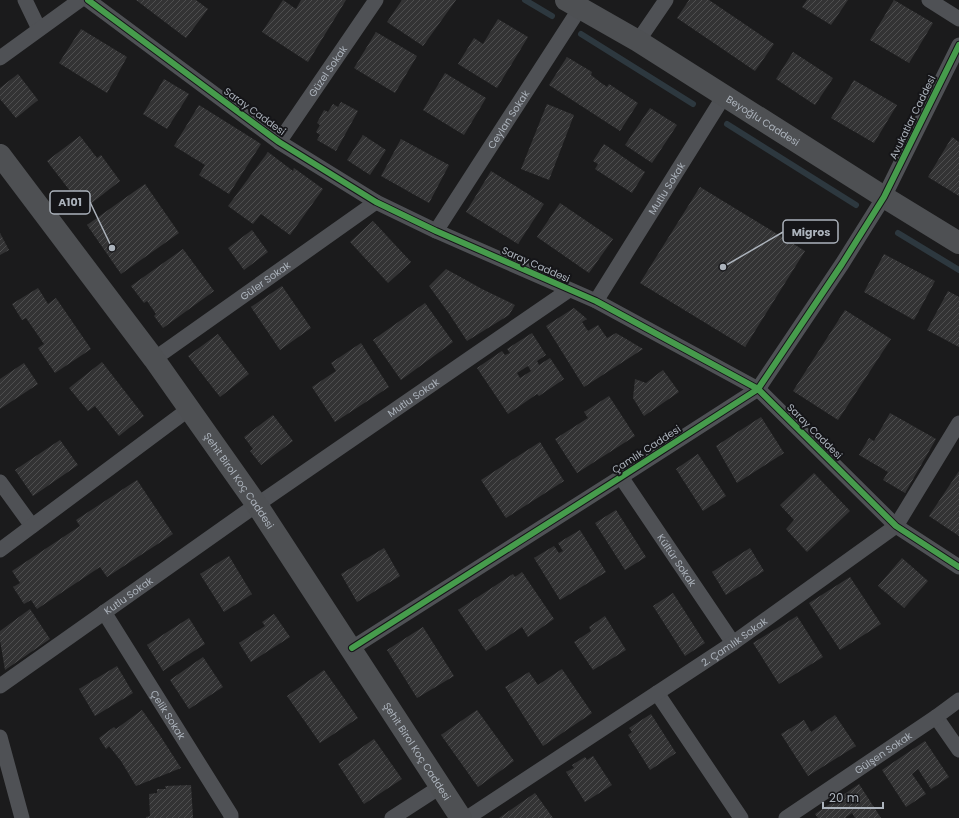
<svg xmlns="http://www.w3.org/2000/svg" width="959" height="818" viewBox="0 0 959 818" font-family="Poppins,sans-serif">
	<defs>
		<pattern id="building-hatch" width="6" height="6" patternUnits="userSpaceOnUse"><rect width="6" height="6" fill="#333334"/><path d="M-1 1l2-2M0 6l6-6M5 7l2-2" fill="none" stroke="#4e4e4f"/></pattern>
	</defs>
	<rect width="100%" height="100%" fill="#1b1b1c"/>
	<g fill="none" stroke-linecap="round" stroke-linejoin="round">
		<!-- stream -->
		<path stroke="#2d383f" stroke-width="6" d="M 525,0 L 552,16
			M 581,34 L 693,104
			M 727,124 L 856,205
			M 898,233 L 959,270"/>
	</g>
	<!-- building -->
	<path fill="url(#building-hatch)" fill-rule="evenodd" d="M 136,0 L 196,0 L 208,9 L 186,38 Z
		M 283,0 L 296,9 L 301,0 L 346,0 L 308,62 L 262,32 Z
		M 402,0 L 456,0 L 423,46 L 387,22 Z
		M 689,0 L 709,0 L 774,44 L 755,71 L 677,18 Z
		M 807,0 L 848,0 L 831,25 L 802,7 Z
		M 894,0 L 933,23 L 909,63 L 870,40 Z
		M 498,19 L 528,37 L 497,88 L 458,64 L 474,38 L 483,44 Z
		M 81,29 L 127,57 L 107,93 L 59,63 Z
		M 376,32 L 417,56 L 395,93 L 354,68 Z
		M 793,52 L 833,78 L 815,105 L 776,79 Z
		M 567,57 L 592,72 L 591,75 L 600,82 L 607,87 L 609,84 L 638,103 L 620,131 L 549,85 Z
		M 445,73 L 486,98 L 464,135 L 423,110 Z
		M 18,74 L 38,100 L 16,118 L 0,99 L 0,88 Z
		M 164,79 L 189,94 L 167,129 L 143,114 Z
		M 854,80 L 897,105 L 874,143 L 831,118 Z
		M 341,102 L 358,111 L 336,151 L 317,140 L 320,135 L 316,132 L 320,125 L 317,123 L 324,110 L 328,112 L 333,104 L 338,107 Z
		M 547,104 L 574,115 L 549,180 L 521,169 Z
		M 199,105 L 261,144 L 229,194 L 199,175 L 205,165 L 174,146 Z
		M 650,108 L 677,125 L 652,163 L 625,145 Z
		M 363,135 L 386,150 L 370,175 L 347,160 Z
		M 80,136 L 97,158 L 101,155 L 120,181 L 84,209 L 47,161 Z
		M 952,137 L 959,142 L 959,196 L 928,177 Z
		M 401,139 L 449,165 L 429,203 L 381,176 Z
		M 604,144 L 645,172 L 632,193 L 595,169 L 598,164 L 593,161 Z
		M 268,152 L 293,171 L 294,168 L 323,189 L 290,235 L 261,214 L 253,224 L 228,206 Z
		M 491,171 L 544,204 L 518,244 L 466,212 Z
		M 145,184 L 179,233 L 121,274 L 87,225 Z
		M 700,187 L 805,251 L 745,347 L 640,283 Z
		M 560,203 L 613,239 L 589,273 L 537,237 Z
		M 373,221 L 411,262 L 388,283 L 350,242 Z
		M 252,230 L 268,252 L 244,270 L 228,248 Z
		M 0,233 L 9,250 L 0,255 Z
		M 183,249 L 214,291 L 163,328 L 154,316 L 156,314 L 147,301 L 144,303 L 131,286 Z
		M 884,254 L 935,281 L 914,320 L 864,292 Z
		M 446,269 L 482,289 L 515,305 L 509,315 L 467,341 L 450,315 L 429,286 Z
		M 282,286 L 311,328 L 280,350 L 251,307 Z
		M 38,288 L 48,304 L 56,298 L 91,349 L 55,373 L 38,348 L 44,344 L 26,318 L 22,320 L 12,304 Z
		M 948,291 L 959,297 L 959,347 L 927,330 Z
		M 425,303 L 453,342 L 401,380 L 373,340 Z
		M 574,308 L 587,319 L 582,322 L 588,331 L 598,325 L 607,338 L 616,333 L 643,349 L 584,387 L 546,326 Z
		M 845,310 L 891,339 L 838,420 L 793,391 Z
		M 532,333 L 546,355 L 537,361 L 539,365 L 550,358 L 564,379 L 539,396 L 537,394 L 508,414 L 477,368 L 502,351 L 505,355 L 510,353 L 507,349 ZM 528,366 L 531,371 L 520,378 L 517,373 Z
		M 218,334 L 249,374 L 220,397 L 188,356 Z
		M 361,343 L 389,387 L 335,422 L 312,387 L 336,371 L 331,363 Z
		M 102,362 L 144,416 L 119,436 L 95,406 L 88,411 L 69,388 Z
		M 24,363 L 38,384 L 0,409 L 0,379 Z
		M 663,370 L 679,392 L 644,416 L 633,398 L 635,379 L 646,383 Z
		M 609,396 L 635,436 L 577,473 L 555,439 L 588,418 L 584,412 Z
		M 890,413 L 936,439 L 905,493 L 883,480 L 888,472 L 859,455 L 869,438 L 874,441 Z
		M 273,415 L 293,441 L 261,465 L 250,451 L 253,449 L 244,437 Z
		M 761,417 L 784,453 L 737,483 L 716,446 Z
		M 60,440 L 78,465 L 33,496 L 15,470 Z
		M 540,442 L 564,481 L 506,518 L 481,480 Z
		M 698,454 L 726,496 L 703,511 L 676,469 Z
		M 959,471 L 959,536 L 929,516 Z
		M 814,473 L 850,511 L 807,552 L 786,529 L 794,520 L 780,505 Z
		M 137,480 L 173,534 L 107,577 L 100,567 L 37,609 L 31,600 L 24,604 L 13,587 L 20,583 L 12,571 L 80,526 L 76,520 Z
		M 616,510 L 646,557 L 625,570 L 595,523 Z
		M 580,530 L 606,572 L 560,600 L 534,558 L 554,546 L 559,553 L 563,551 L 558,543 Z
		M 384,548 L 400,576 L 357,602 L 341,574 Z
		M 750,548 L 764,571 L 726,595 L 712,572 Z
		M 229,556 L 252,594 L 224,612 L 200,574 Z
		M 902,558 L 928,581 L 904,608 L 878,586 Z
		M 522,572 L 554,619 L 528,637 L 522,627 L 486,651 L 458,610 L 513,574 L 515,577 Z
		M 850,577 L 881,624 L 840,650 L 809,603 Z
		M 673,593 L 705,643 L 685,656 L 653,606 Z
		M 30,609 L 50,639 L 5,670 L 0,640 L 0,631 Z
		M 274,614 L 290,637 L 251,662 L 239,643 L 265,626 L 262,622 Z
		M 605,616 L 626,650 L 593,670 L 574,642 L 591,631 L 589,627 Z
		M 797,616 L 823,657 L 779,684 L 753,643 Z
		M 189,618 L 205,644 L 163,671 L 147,645 Z
		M 423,627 L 454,676 L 417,698 L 387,650 Z
		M 203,657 L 223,687 L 189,709 L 170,680 Z
		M 117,666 L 133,693 L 95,716 L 79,689 Z
		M 562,669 L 592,713 L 543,746 L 505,687 L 529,672 L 538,685 Z
		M 324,670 L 358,718 L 320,743 L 287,696 Z
		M 142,710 L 159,734 L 181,768 L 136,786 L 121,761 L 109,746 L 106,749 L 99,738 L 114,727 L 116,729 Z
		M 477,710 L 514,761 L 478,787 L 441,735 Z
		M 651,714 L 676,753 L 650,770 L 628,735 L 632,732 L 629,728 Z
		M 835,715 L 856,746 L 808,776 L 781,734 L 804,720 L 811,732 Z
		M 374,739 L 402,779 L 364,804 L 338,764 Z
		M 925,741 L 949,777 L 931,789 L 918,769 L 912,774 L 926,794 L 906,807 L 882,770 Z
		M 593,756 L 612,785 L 585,802 L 566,772 L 574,768 L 572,765 L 585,757 L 587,760 Z
		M 859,784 L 881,818 L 855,818 L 852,813 L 846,817 L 846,818 L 818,818 L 815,814 Z
		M 191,785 L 193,818 L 146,818 L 146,817 L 150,816 L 149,794 L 157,793 L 157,789 L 166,789 L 165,786 Z
		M 535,793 L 553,818 L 499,818 Z"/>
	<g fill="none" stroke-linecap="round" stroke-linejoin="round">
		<!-- street -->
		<g stroke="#4f5155" stroke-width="15">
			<path d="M 25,0 L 39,29"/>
			<path d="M 88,0 L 279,142 L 376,202 L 436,231 L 596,301 L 758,389 L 896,526 L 959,567"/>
			<path d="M 929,0 L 959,19"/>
			<path d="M 638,41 L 666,0"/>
			<path d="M 0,58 L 80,0"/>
			<path id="s1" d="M 279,142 L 376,0"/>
			<path id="s2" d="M 436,231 L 580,8"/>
			<path id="s3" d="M 596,301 L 724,96"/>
			<path id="s4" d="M 154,359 L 376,202"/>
			<path id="s5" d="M 621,477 L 733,643"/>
			<path d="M 0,482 L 32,526"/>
			<path d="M 0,550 L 189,409"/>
			<path id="s6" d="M 104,612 L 231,815 L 231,818"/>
			<path d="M 352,648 L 621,477 L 758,389 L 842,264 L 884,197 L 959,45"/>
			<path id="s7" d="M 0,686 L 242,515 L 569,290"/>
			<path d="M 657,693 L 741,818"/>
			<path d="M 936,717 L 959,750"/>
			<path d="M 0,737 L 22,818"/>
			<path d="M 392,818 L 440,787"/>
			<path id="s8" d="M 467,818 L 733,643 L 896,526 L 959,423"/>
			<path id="s9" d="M 786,818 L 936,717 L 959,700"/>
		</g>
		<!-- secondary -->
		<g stroke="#4e5053" stroke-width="22">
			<path id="s10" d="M 566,0 L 638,41 L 884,197 L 959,243"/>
			<path id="s11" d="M 0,155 L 154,359 L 257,505 L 461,818"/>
		</g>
		<defs>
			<path id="cycleway" d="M 88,0 L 279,142 L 376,202 L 436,231 L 596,301 L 758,389 L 896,526 L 959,567
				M 352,648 L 621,477 L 758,389 L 842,264 L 884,197 L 959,45"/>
		</defs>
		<!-- cycleway casing -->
		<use href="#cycleway" stroke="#151518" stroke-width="8"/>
		<!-- cycleway -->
		<use href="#cycleway" stroke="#469c4c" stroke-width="6"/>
	</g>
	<g text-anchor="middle" stroke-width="4" stroke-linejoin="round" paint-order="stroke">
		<!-- street labels -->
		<g font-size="10" fill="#acb3bc" stroke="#151518">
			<text dy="4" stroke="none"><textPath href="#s1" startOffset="86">Güzel Sokak</textPath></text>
			<text transform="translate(255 111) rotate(36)" y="4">Saray Caddesi</text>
			<text transform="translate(912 117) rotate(-64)" y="4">Avukatlar Caddesi</text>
			<text dy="4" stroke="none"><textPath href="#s2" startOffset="133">Ceylan Sokak</textPath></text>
			<text dy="4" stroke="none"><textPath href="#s10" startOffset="231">Beyoğlu Caddesi</textPath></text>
			<text dy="4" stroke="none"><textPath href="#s3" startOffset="133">Mutlu Sokak</textPath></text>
			<text transform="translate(536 264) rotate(24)" y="4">Saray Caddesi</text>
			<text dy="4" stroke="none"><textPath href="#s4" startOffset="136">Güler Sokak</textPath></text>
			<text dy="4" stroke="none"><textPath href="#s7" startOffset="504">Mutlu Sokak</textPath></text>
			<text transform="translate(815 431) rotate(45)" y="4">Saray Caddesi</text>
			<text transform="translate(646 449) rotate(-33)" y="4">Çamlık Caddesi</text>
			<text dy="4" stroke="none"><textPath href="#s11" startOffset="404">Şehit Birol Koç Caddesi</textPath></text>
			<text dy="4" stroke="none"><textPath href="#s5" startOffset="100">Kültür Sokak</textPath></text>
			<text dy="4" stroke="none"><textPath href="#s7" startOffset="157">Kutlu Sokak</textPath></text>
			<text dy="4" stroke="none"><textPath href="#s8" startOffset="320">2. Çamlık Sokak</textPath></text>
			<text dy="4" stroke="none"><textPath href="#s6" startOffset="121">Çelik Sokak</textPath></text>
			<text dy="4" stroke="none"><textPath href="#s11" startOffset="728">Şehit Birol Koç Caddesi</textPath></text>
			<text dy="4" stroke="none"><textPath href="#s9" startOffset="117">Gülşen Sokak</textPath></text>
		</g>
	</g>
	<!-- callouts -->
	<path fill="none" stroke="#acb3bc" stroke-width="1.5" d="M112 248L90 202M723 267L783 232"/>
	<g fill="#acb3bc" stroke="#151518" stroke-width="1.5">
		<circle cx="112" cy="248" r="4"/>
		<circle cx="723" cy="267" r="4"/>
	</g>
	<g fill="#151518" stroke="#acb3bc" stroke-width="1.5">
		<rect x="50" y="191" width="40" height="23" rx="4"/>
		<rect x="783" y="220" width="55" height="23" rx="4"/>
	</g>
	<g font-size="11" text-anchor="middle" font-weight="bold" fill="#acb3bc">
		<text x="70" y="206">A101</text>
		<text x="811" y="236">Migros</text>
	</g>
	<!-- scale -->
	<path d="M823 802v6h60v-6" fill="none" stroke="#acb3bc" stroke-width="2"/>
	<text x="829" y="802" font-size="12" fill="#acb3bc" stroke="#151518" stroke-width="3" paint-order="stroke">20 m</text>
</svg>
